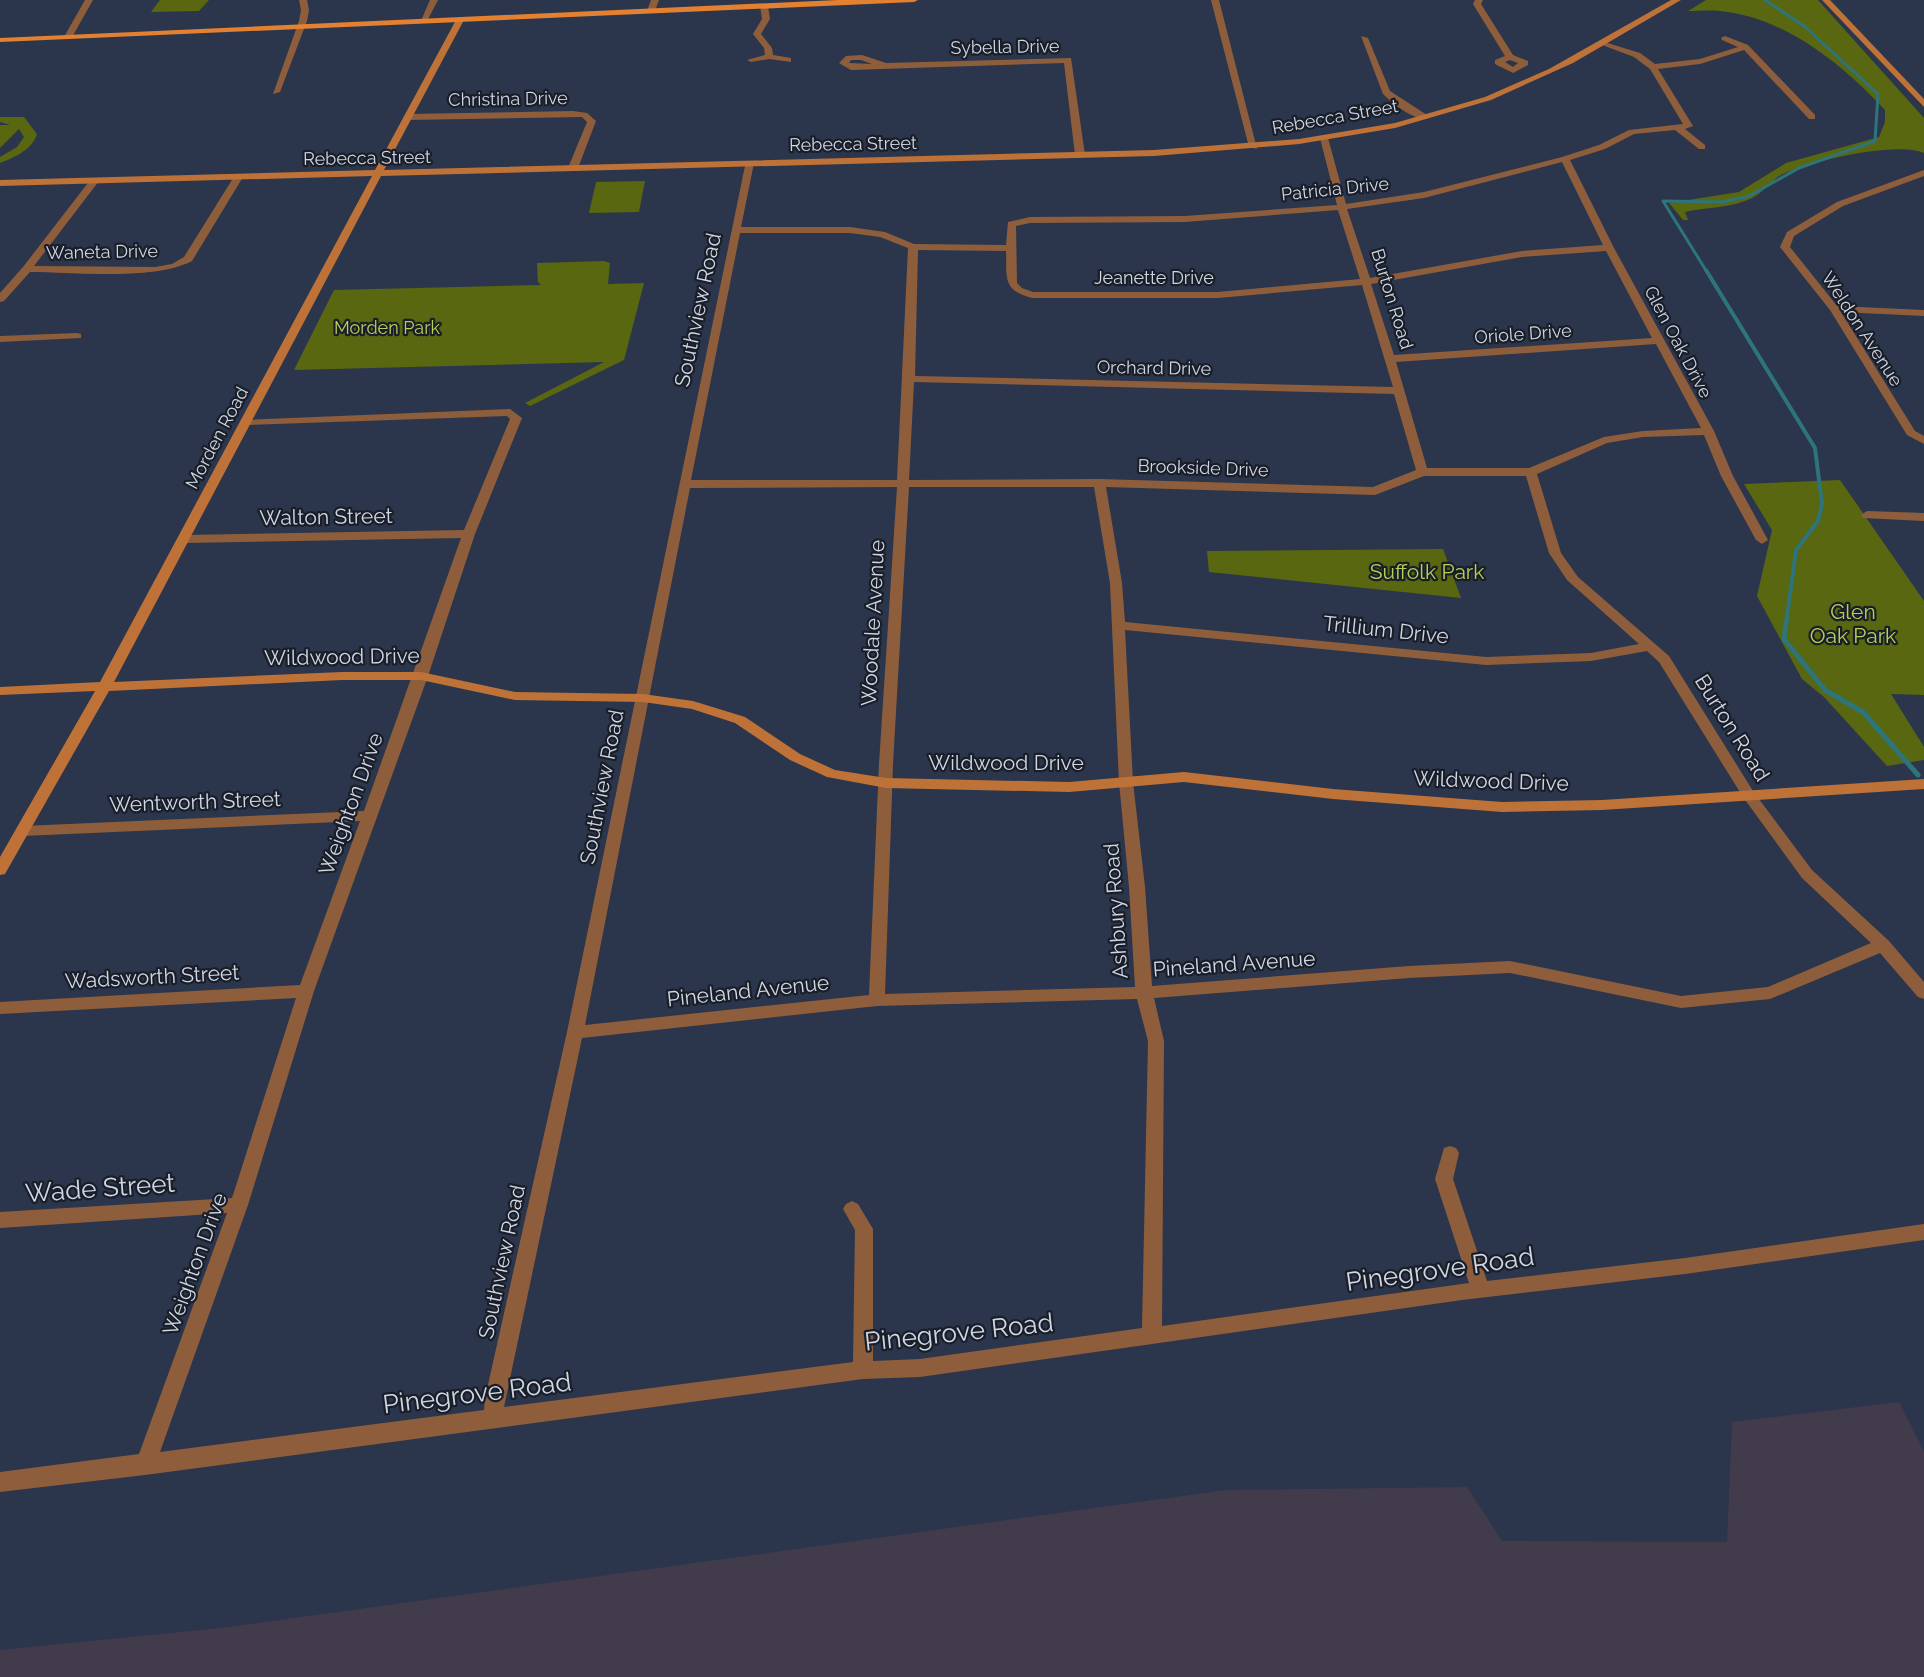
<svg xmlns="http://www.w3.org/2000/svg" width="1924" height="1677" viewBox="0 0 1924 1677" font-family="Raleway,sans-serif">
	<rect width="100%" height="100%" fill="#2b364c"/>
	<!-- industrial -->
	<path fill="#413b4c" d="M 1899,1402 L 1924,1451 L 1924,1677 L 0,1677 L 0,1650 L 221,1628 L 1226,1490 L 1467,1487 L 1502,1541 L 1727,1542 L 1732,1422 Z"/>
	<!-- green -->
	<path fill="#586710" d="M 160,0 L 209,0 L 199,11 L 151,12 Z
		M 1706,0 L 1818,0 L 1924,118 L 1924,153 C 1895,141 1810,161 1781,175 C 1771,181 1763,193 1752,198 C 1732,208 1708,207 1685,212 L 1688,220 L 1683,220 L 1669,203 L 1739,192 L 1786,163 L 1879,137 L 1885,122 L 1885,110 C 1843,65 1785,17 1720,11 C 1710,10 1698,11 1688,11 Z
		M 0,117 L 24,117 L 37,134 C 32,150 15,157 0,163 L 0,157 L 17,147 L 24,137 L 19,129 L 0,148 L 0,125 L 10,125 L 0,122 Z
		M 645,181 L 639,212 L 589,213 L 596,182 Z
		M 604,261 L 610,263 L 608,284 L 644,283 L 624,360 L 530,406 L 525,403 L 604,362 L 294,370 L 334,290 L 541,285 L 538,282 L 537,263 Z
		M 1840,480 L 1924,601 L 1924,695 L 1891,694 L 1924,747 L 1924,760 L 1887,766 L 1824,697 L 1802,679 L 1757,596 L 1772,530 L 1744,484 Z
		M 1443,549 L 1461,598 L 1209,572 L 1207,551 Z"/>
	<g fill="none" stroke-linecap="round" stroke-linejoin="round">
		<!-- stream-far2 -->
		<path stroke="#2d747b" stroke-width="3" d="M 1707,272 L 1663,201 L 1722,202 L 1749,196 L 1799,168 L 1875,141 L 1878,94 L 1804,26 L 1765,0"/>
		<!-- stream-far1 -->
		<path stroke="#2d747b" stroke-width="4" d="M 1706,270 L 1815,448 L 1822,504 L 1818,521 L 1796,550 L 1786,624"/>
		<!-- stream -->
		<path stroke="#2d747b" stroke-width="5" d="M 1786,622 L 1784,639 L 1825,690 L 1863,712 L 1918,775"/>
		<!-- street -->
		<path fill="#8e5e3c" fill-rule="evenodd" d="M 85,0 L 93,0 L 71,39 L 65,39 L 64,37 Z
			M 299,0 L 307,0 L 309,10 L 307,21 L 280,92 L 273,94 L 299,21 L 301,10 Z
			M 430,0 L 438,0 L 426,23 L 420,23 Z
			M 651,0 L 659,0 L 655,11 L 651,13 L 647,11 Z
			M 1211,0 L 1219,0 L 1257,149 L 1249,147 Z
			M 1475,0 L 1483,0 L 1481,4 L 1513,55 L 1528,61 L 1528,65 L 1513,73 L 1495,64 L 1495,60 L 1505,56 L 1473,4 ZM 1510,60 L 1518,63 L 1513,67 L 1505,62 Z
			M 764,4 L 768,6 L 770,19 L 761,34 L 772,48 L 773,55 L 791,58 L 791,62 L 769,59 L 751,62 L 747,60 L 765,55 L 764,48 L 753,34 L 762,19 L 760,6 Z
			M 1361,36 L 1368,38 L 1390,91 L 1427,115 L 1427,119 C 1413,120 1392,103 1383,94 Z
			M 1725,36 L 1748,45 L 1815,115 L 1815,119 L 1809,119 L 1744,50 L 1700,64 L 1658,69 L 1693,126 L 1685,129 L 1705,145 L 1705,149 L 1699,149 L 1675,130 L 1634,134 L 1605,149 L 1570,160 L 1614,248 L 1714,431 L 1733,476 L 1768,540 L 1762,544 L 1756,540 L 1721,476 L 1704,435 L 1643,437 L 1607,443 L 1537,474 L 1561,553 L 1578,577 L 1669,656 L 1753,791 L 1812,870 L 1889,941 L 1924,982 L 1924,999 L 1918,997 L 1880,953 L 1770,999 L 1681,1008 L 1510,973 L 1409,978 L 1154,998 L 1164,1041 L 1162,1326 L 1469,1283 L 1435,1179 L 1444,1148 L 1450,1146 L 1456,1148 L 1459,1153 L 1453,1179 L 1487,1281 L 1685,1258 L 1924,1224 L 1924,1240 L 1685,1274 L 1462,1300 L 920,1377 L 863,1379 L 145,1475 L 0,1492 L 0,1472 L 139,1454 L 227,1213 L 0,1228 L 0,1212 L 232,1198 L 296,998 L 0,1014 L 0,1002 L 300,985 L 360,821 L 23,836 L 16,831 L 23,826 L 364,811 L 461,538 L 184,543 L 178,539 L 184,535 L 464,530 L 510,419 L 507,416 L 247,425 L 241,422 L 243,420 L 510,409 L 522,418 L 475,534 L 428,676 L 314,991 L 248,1205 L 160,1452 L 484,1410 L 485,1398 L 567,1032 L 746,161 L 754,163 L 741,227 L 850,227 L 885,232 L 914,244 L 1006,245 L 1008,222 L 1030,217 L 1185,216 L 1337,205 L 1320,138 L 1324,135 L 1328,138 L 1346,204 L 1424,192 L 1562,157 L 1599,145 L 1629,130 L 1683,124 L 1650,69 L 1634,57 L 1597,43 L 1601,41 L 1640,53 L 1655,64 L 1700,59 L 1738,47 L 1722,40 L 1721,38 ZM 1562,162 L 1603,245 L 1522,251 L 1370,278 L 1347,209 L 1424,198 ZM 1338,210 L 1360,279 L 1218,292 L 1033,292 L 1022,288 L 1017,283 L 1016,226 L 1030,223 L 1185,222 ZM 740,233 L 850,233 L 880,237 L 908,248 L 897,480 L 691,480 ZM 918,250 L 1006,251 C 1007,278 1002,290 1032,298 L 1218,298 L 1362,285 L 1393,387 L 915,376 ZM 1606,251 L 1652,338 L 1394,355 L 1371,284 L 1522,257 ZM 1656,344 L 1701,428 L 1643,431 L 1604,437 L 1529,468 L 1427,468 L 1396,362 ZM 914,382 L 1394,394 L 1416,470 L 1373,487 L 1099,479 L 909,480 ZM 1424,476 L 1526,476 L 1549,553 L 1567,580 L 1639,644 L 1591,653 L 1486,657 L 1125,622 L 1122,583 L 1106,487 L 1375,495 ZM 897,487 L 879,764 L 869,995 L 585,1025 L 690,488 ZM 909,487 L 1094,487 L 1110,583 L 1119,782 L 1129,887 L 1135,987 L 885,994 L 893,764 ZM 1125,630 L 1486,665 L 1591,661 L 1647,651 L 1659,662 L 1743,797 L 1802,878 L 1871,943 L 1768,987 L 1681,996 L 1510,961 L 1409,966 L 1152,986 L 1145,887 L 1133,782 ZM 1137,999 L 1148,1041 L 1142,1328 L 920,1359 L 873,1361 L 873,1229 L 858,1204 L 852,1201 L 846,1204 L 843,1209 L 855,1230 L 853,1362 L 504,1407 L 582,1038 L 877,1006 Z
			M 862,55 L 886,63 L 1071,58 L 1085,155 L 1080,158 L 1075,155 L 1064,63 L 851,70 L 839,63 L 846,56 ZM 851,60 L 861,60 L 872,64 L 849,63 Z
			M 573,111 L 587,113 L 596,121 L 578,168 L 573,171 L 568,168 L 587,122 L 582,117 L 407,120 L 403,117 L 407,114 Z
			M 1924,170 L 1924,176 L 1843,206 L 1794,236 L 1790,247 L 1837,306 L 1924,310 L 1924,316 L 1841,312 L 1915,431 L 1924,436 L 1924,444 L 1907,435 L 1830,310 L 1780,247 L 1787,232 L 1837,202 Z
			M 235,175 L 243,177 L 192,261 C 154,281 74,272 30,272 L 4,301 L 0,302 L 0,293 L 23,267 L 91,179 L 99,181 L 34,266 L 155,267 L 172,264 L 184,257 Z
			M 77,333 L 81,334 L 81,338 L 0,342 L 0,336 Z
			M 1867,511 L 1924,513 L 1924,521 L 1863,518 L 1861,515 Z"/>
		<!-- secondary -->
		<path fill="#be7238" fill-rule="evenodd" d="M 1671,0 L 1681,0 L 1573,63 L 1491,100 L 1395,128 L 1299,144 L 1154,156 L 381,176 L 114,682 L 342,672 L 421,672 L 515,692 L 643,694 L 693,701 L 745,717 L 800,754 L 835,770 L 886,778 L 1069,782 L 1184,772 L 1333,789 L 1502,802 L 1602,800 L 1924,779 L 1924,789 L 1602,810 L 1502,812 L 1333,799 L 1184,782 L 1069,792 L 886,788 L 827,777 L 790,760 L 735,723 L 692,709 L 643,702 L 515,700 L 421,680 L 342,680 L 109,691 L 5,874 L 0,875 L 0,857 L 95,691 L 0,695 L 0,687 L 100,682 L 372,176 L 0,186 L 0,180 L 375,170 L 456,20 L 460,18 L 464,20 L 384,170 L 1154,150 L 1299,139 L 1395,123 L 1485,97 L 1549,69 Z
			M 1822,0 L 1830,0 L 1924,99 L 1924,107 Z"/>
		<!-- primary -->
		<path fill="#e38130" fill-rule="evenodd" d="M 838,0 L 918,0 L 914,2 L 0,42 L 0,38 Z"/>
	</g>
	<g text-anchor="middle" stroke-width="4.5" stroke-linejoin="round" paint-order="stroke">
		<!-- far-street labels -->
		<g font-size="18" fill="#cfd6e4" stroke="#191e28">
			<text transform="translate(1005 47) rotate(-1)" y="6">Sybella Drive</text>
			<text transform="translate(508 99) rotate(-1)" y="6">Christina Drive</text>
			<text transform="translate(1335 117) rotate(-10)" y="6">Rebecca Street</text>
			<text transform="translate(853 144) rotate(-1)" y="6">Rebecca Street</text>
			<text transform="translate(367 158) rotate(-1)" y="6">Rebecca Street</text>
			<text transform="translate(1335 189) rotate(-6)" y="6">Patricia Drive</text>
			<text transform="translate(102 252) rotate(-1)" y="6">Waneta Drive</text>
			<text x="1154" y="284">Jeanette Drive</text>
			<text transform="translate(1392 299) rotate(73)" y="6">Burton Road</text>
			<text transform="translate(1862 329) rotate(57)" y="6">Weldon Avenue</text>
			<text transform="translate(1523 334) rotate(-4)" y="6">Oriole Drive</text>
			<text transform="translate(1678 342) rotate(62)" y="6">Glen Oak Drive</text>
			<text transform="translate(1154 368) rotate(1)" y="6">Orchard Drive</text>
			<text transform="translate(217 438) rotate(-62)" y="6">Morden Road</text>
			<text transform="translate(1203 468) rotate(2)" y="6">Brookside Drive</text>
		</g>
		<!-- far-park labels -->
		<g font-size="18" fill="#b6cf58" stroke="#191e28">
			<text x="387" y="334">Morden Park</text>
		</g>
		<!-- street labels -->
		<g font-size="21" fill="#cfd6e4" stroke="#191e28">
			<text transform="translate(698 310) rotate(-78)" y="7">Southview Road</text>
			<text transform="translate(326 517) rotate(-1)" y="7">Walton Street</text>
			<text transform="translate(873 623) rotate(-87)" y="7">Woodale Avenue</text>
			<text transform="translate(1386 630) rotate(6)" y="7">Trillium Drive</text>
			<text transform="translate(342 657) rotate(-1)" y="7">Wildwood Drive</text>
			<text transform="translate(1732 728) rotate(58)" y="7">Burton Road</text>
			<text x="1006" y="770">Wildwood Drive</text>
			<text transform="translate(1491 781) rotate(2)" y="7">Wildwood Drive</text>
			<text transform="translate(602 787) rotate(-79)" y="7">Southview Road</text>
			<text transform="translate(195 802) rotate(-2)" y="7">Wentworth Street</text>
			<text transform="translate(351 804) rotate(-70)" y="7">Weighton Drive</text>
			<text transform="translate(1116 911) rotate(-94)" y="7">Ashbury Road</text>
			<text transform="translate(1234 964) rotate(-4)" y="7">Pineland Avenue</text>
			<text transform="translate(152 977) rotate(-3)" y="7">Wadsworth Street</text>
			<text transform="translate(748 991) rotate(-6)" y="7">Pineland Avenue</text>
			<text transform="translate(502 1262) rotate(-78)" y="7">Southview Road</text>
			<text transform="translate(195 1264) rotate(-70)" y="7">Weighton Drive</text>
		</g>
		<!-- park labels -->
		<g font-size="21" fill="#b6cf58" stroke="#191e28">
			<text x="1427" y="579">Suffolk Park</text>
			<text x="1853" y="619">Glen<tspan x="1853" dy="24">Oak Park</tspan></text>
		</g>
		<!-- near-street labels -->
		<g font-size="26" fill="#cfd6e4" stroke="#191e28">
			<text transform="translate(100 1188) rotate(-4)" y="9">Wade Street</text>
			<text transform="translate(1440 1269) rotate(-8)" y="9">Pinegrove Road</text>
			<text transform="translate(959 1332) rotate(-6)" y="9">Pinegrove Road</text>
			<text transform="translate(477 1393) rotate(-7)" y="9">Pinegrove Road</text>
		</g>
	</g>
</svg>
